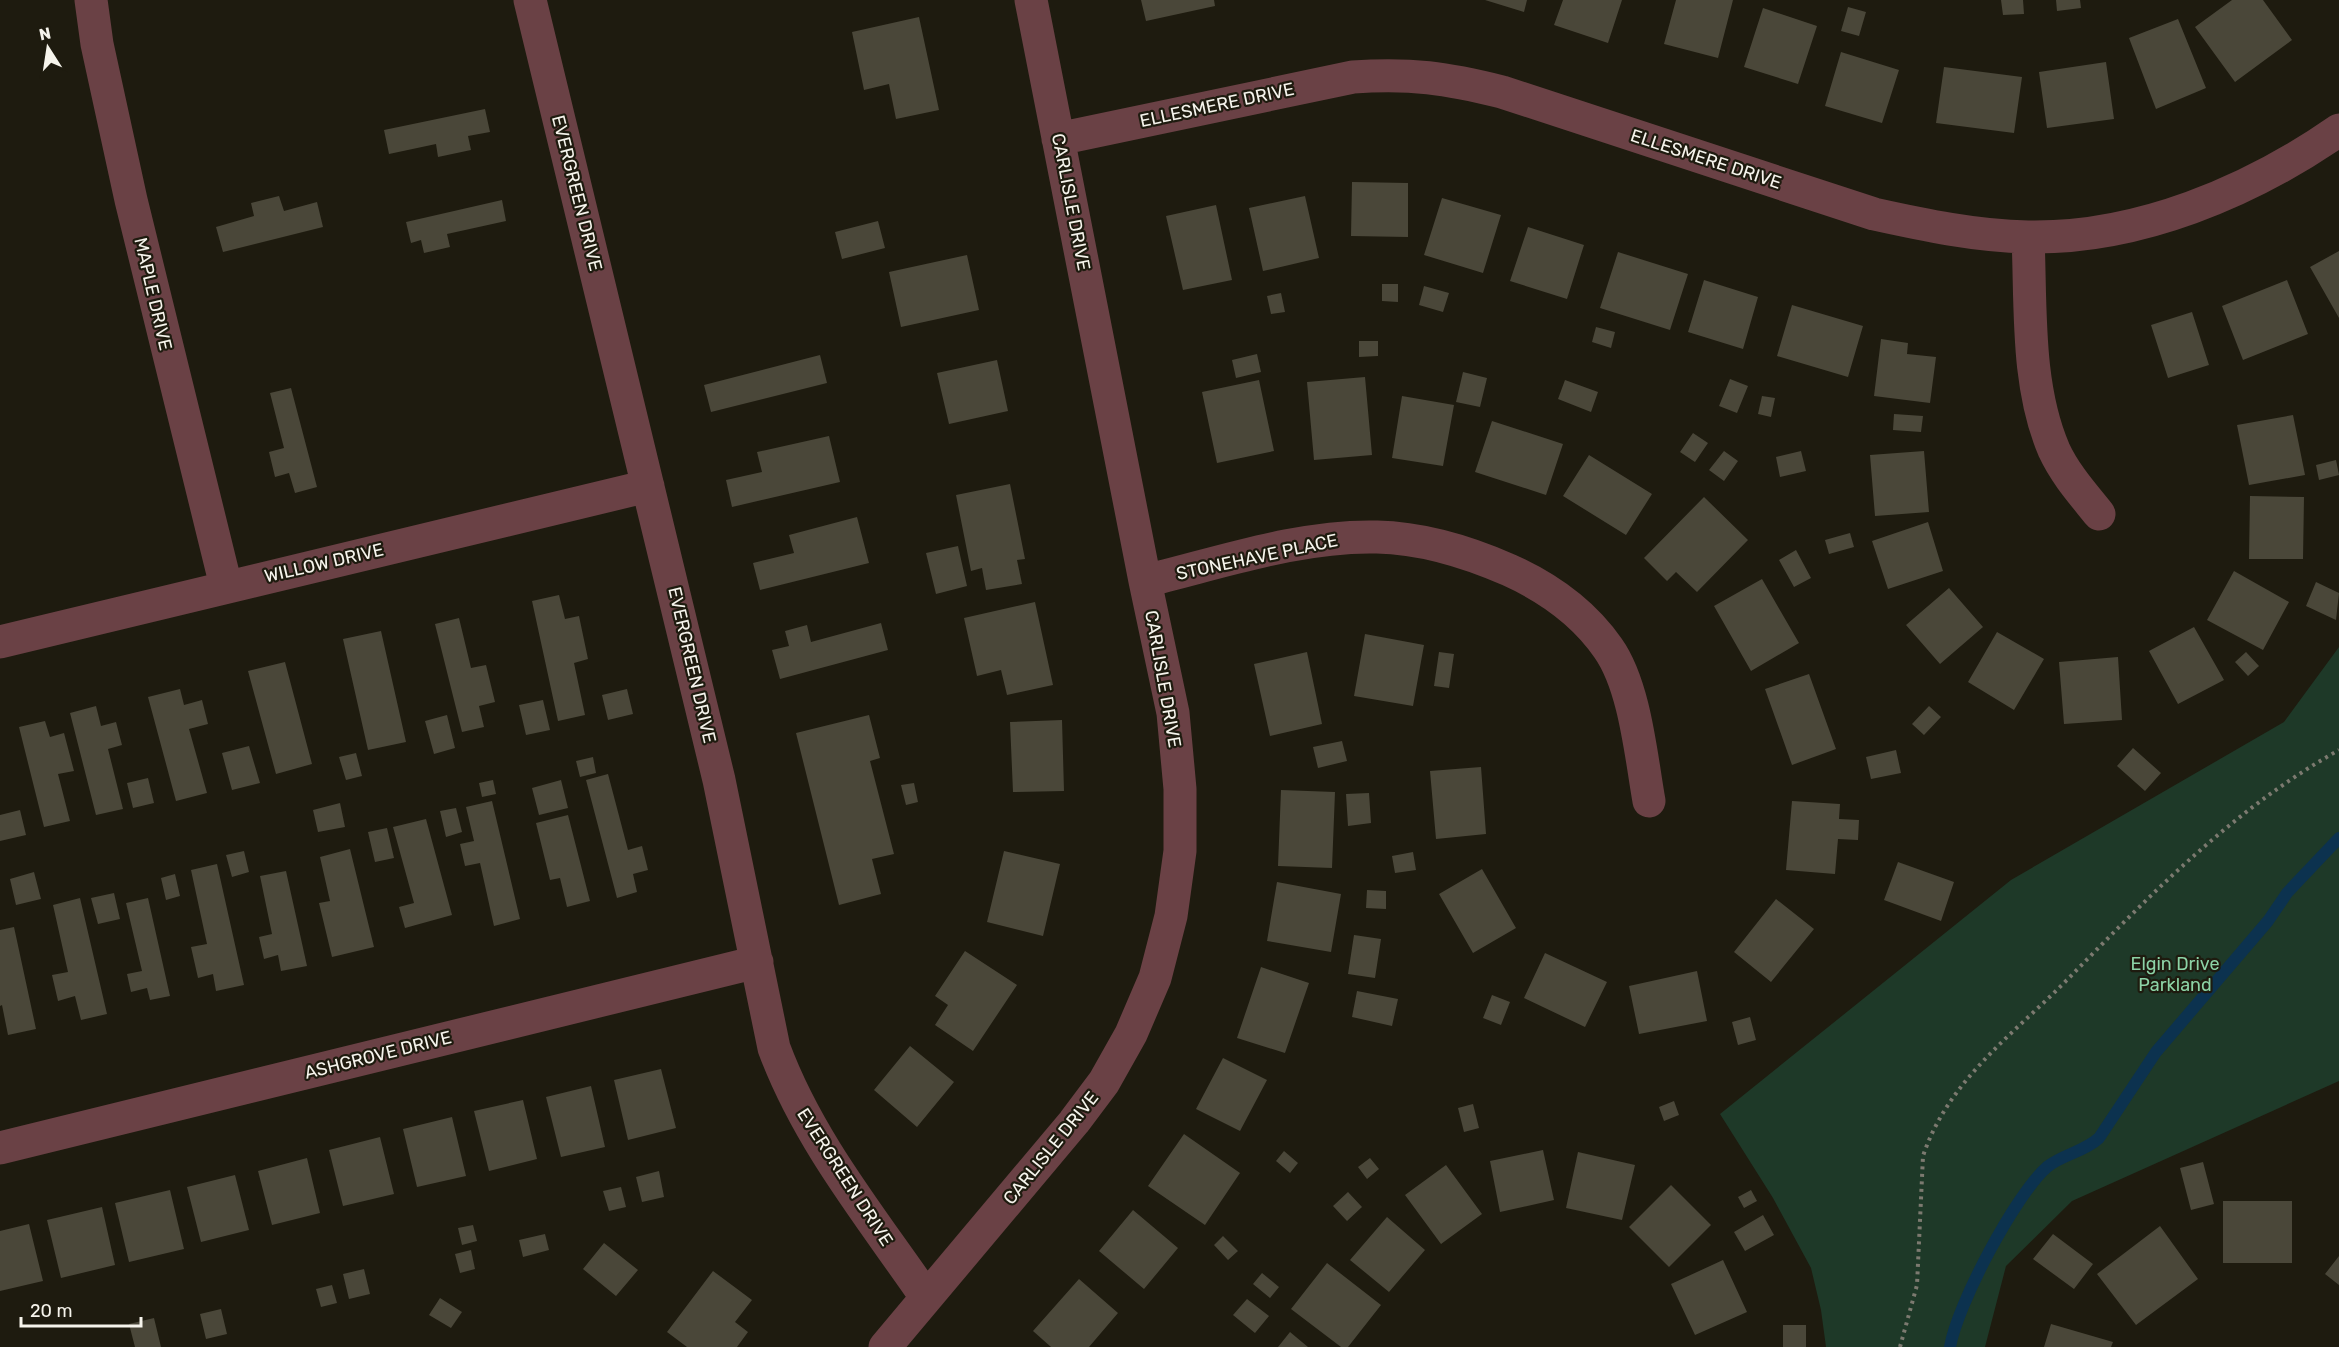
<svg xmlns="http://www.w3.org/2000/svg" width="2339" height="1347" viewBox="0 0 2339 1347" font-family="Rubik,sans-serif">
	<rect width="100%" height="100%" fill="#1e1b0f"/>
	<!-- green -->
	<path fill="#1e3928" d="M 2339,647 L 2339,1081 L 2072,1201 L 2006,1266 L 1985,1347 L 1826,1347 L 1821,1310 L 1811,1268 L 1773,1198 L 1720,1114 L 2011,880 L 2284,722 Z"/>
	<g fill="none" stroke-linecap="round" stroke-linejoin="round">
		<!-- stream -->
		<path stroke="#0c324f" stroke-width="12" d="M 1950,1347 C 1957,1305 2015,1195 2047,1167 C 2063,1154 2084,1152 2099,1138 L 2156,1052 L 2268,921 L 2287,893 L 2339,838"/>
	</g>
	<!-- building -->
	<path fill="#4a4739" d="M 1141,0 L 1214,0 L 1215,6 L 1146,21 Z
		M 1485,0 L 1527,0 L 1524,12 Z
		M 1563,0 L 1622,0 L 1608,43 L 1554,25 Z
		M 1676,0 L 1733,0 L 1718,58 L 1664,44 Z
		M 2001,0 L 2023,0 L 2024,14 L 2003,15 Z
		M 2056,0 L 2080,0 L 2081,8 L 2057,11 Z
		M 2232,0 L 2263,0 L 2292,40 L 2235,82 L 2195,27 Z
		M 1848,7 L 1866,12 L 1859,36 L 1841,31 Z
		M 1763,8 L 1817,26 L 1798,84 L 1744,67 Z
		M 919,17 L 939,110 L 896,119 L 889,84 L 864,90 L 852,32 Z
		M 2178,19 L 2206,88 L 2156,109 L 2129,38 Z
		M 1841,52 L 1899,70 L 1882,123 L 1825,106 Z
		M 2106,62 L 2114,119 L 2047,128 L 2039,72 Z
		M 1944,67 L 2022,77 L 2014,133 L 1936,123 Z
		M 485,109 L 490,132 L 468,136 L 471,150 L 438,157 L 436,144 L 389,154 L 384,130 Z
		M 1352,182 L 1408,183 L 1408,237 L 1351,236 Z
		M 279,196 L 284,211 L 317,202 L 323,227 L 223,252 L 216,227 L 254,216 L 251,203 Z
		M 1305,196 L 1319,258 L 1263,271 L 1249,208 Z
		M 1442,198 L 1501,215 L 1483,273 L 1424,255 Z
		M 502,200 L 506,221 L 447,234 L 450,247 L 424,253 L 421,240 L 411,243 L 406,222 Z
		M 1216,205 L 1232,280 L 1183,290 L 1166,216 Z
		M 878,221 L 885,248 L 842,259 L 835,232 Z
		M 1528,227 L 1584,245 L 1567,299 L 1510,281 Z
		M 2339,251 L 2339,318 L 2310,267 Z
		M 1618,252 L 1688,274 L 1670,330 L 1600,308 Z
		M 967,255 L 979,310 L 901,327 L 889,272 Z
		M 1704,280 L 1758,297 L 1743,349 L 1688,332 Z
		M 2287,280 L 2308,334 L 2243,360 L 2222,306 Z
		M 1382,284 L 1398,284 L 1398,302 L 1382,301 Z
		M 1424,286 L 1449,293 L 1443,312 L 1419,305 Z
		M 1281,293 L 1285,312 L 1271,314 L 1267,296 Z
		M 1792,305 L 1863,326 L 1848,377 L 1777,356 Z
		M 2192,312 L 2209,365 L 2168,378 L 2151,325 Z
		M 1596,327 L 1615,332 L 1611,348 L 1592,342 Z
		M 1881,339 L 1908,343 L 1907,354 L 1936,357 L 1930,403 L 1874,396 Z
		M 1359,341 L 1378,341 L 1378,356 L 1359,357 Z
		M 1257,354 L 1261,372 L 1236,378 L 1232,360 Z
		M 820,355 L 827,383 L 711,412 L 704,385 Z
		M 997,360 L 1008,411 L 949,424 L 937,373 Z
		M 1463,372 L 1487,378 L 1480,407 L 1456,402 Z
		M 1365,377 L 1372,455 L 1314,460 L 1307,382 Z
		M 1730,379 L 1748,386 L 1737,413 L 1719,406 Z
		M 1259,380 L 1274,451 L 1217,463 L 1202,392 Z
		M 1565,380 L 1598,392 L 1591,412 L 1558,399 Z
		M 291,388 L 317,487 L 295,493 L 289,473 L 275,477 L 269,452 L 284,448 L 270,393 Z
		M 1402,396 L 1454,405 L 1443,466 L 1392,458 Z
		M 1762,396 L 1775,398 L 1771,417 L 1758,414 Z
		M 1894,414 L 1923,416 L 1921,432 L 1893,430 Z
		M 2293,415 L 2305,475 L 2249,485 L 2237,425 Z
		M 1492,421 L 1563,444 L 1546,495 L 1475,472 Z
		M 1693,433 L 1708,443 L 1695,462 L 1680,452 Z
		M 829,436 L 840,482 L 732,507 L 726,480 L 762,472 L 757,452 Z
		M 1724,451 L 1738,461 L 1724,481 L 1709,470 Z
		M 1801,451 L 1806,471 L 1780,477 L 1776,457 Z
		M 1924,451 L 1929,512 L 1875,516 L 1870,455 Z
		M 1589,455 L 1652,494 L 1626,535 L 1563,496 Z
		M 2336,460 L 2339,475 L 2319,480 L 2316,465 Z
		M 1010,484 L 1025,559 L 1017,560 L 1022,584 L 986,590 L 982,568 L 971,571 L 956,495 Z
		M 2250,496 L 2304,497 L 2303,559 L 2249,559 Z
		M 1704,497 L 1748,540 L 1697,592 L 1676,572 L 1667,581 L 1644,558 Z
		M 857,517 L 869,563 L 760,590 L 753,563 L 794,553 L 789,535 Z
		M 1928,522 L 1943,571 L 1888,589 L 1872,541 Z
		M 1850,533 L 1854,547 L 1829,554 L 1825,540 Z
		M 958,546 L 967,586 L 936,594 L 926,553 Z
		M 1796,550 L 1811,578 L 1794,587 L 1779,560 Z
		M 2234,571 L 2289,602 L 2263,650 L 2207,620 Z
		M 1762,579 L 1799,643 L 1751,671 L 1714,606 Z
		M 2316,582 L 2339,593 L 2336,620 L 2306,606 Z
		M 1949,588 L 1983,627 L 1940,664 L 1906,625 Z
		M 559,595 L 565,619 L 579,616 L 588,659 L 574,663 L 585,715 L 558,721 L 532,601 Z
		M 1035,602 L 1053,685 L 1007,695 L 1001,670 L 977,676 L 964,618 Z
		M 459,618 L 471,668 L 486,665 L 495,702 L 479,706 L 484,727 L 462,732 L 435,624 Z
		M 881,623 L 888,650 L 780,679 L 772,650 L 789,646 L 785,631 L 807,625 L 811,642 Z
		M 2194,627 L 2224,680 L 2178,704 L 2149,651 Z
		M 381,631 L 406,742 L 368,750 L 343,639 Z
		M 1997,632 L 2044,659 L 2014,710 L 1968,682 Z
		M 1365,634 L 1424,645 L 1413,706 L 1354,696 Z
		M 1307,652 L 1322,724 L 1270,736 L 1254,664 Z
		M 1439,652 L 1454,654 L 1449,688 L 1434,686 Z
		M 2246,652 L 2259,666 L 2248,676 L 2235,662 Z
		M 2118,657 L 2122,720 L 2064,724 L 2059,662 Z
		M 285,662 L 312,764 L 276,774 L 248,671 Z
		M 1809,674 L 1836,749 L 1792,765 L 1765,689 Z
		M 180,689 L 184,705 L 202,700 L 208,724 L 189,729 L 207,793 L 176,801 L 148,697 Z
		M 627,689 L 633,714 L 608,720 L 602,695 Z
		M 543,700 L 550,730 L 526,735 L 519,705 Z
		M 96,706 L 101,726 L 116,722 L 122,745 L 108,749 L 123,809 L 96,815 L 70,713 Z
		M 1929,706 L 1941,717 L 1924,735 L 1912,724 Z
		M 447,715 L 455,748 L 434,754 L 425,721 Z
		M 869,715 L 880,758 L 870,761 L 894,854 L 872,859 L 881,894 L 839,905 L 796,733 Z
		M 1062,720 L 1064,791 L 1013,792 L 1010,722 Z
		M 45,721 L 50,737 L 64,733 L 74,771 L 58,774 L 70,821 L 44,827 L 19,727 Z
		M 1342,741 L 1347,761 L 1318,768 L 1313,747 Z
		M 249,746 L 260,783 L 232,790 L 222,753 Z
		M 2133,748 L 2161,773 L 2145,791 L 2117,766 Z
		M 1896,750 L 1901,773 L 1871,779 L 1866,757 Z
		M 356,753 L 362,776 L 346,780 L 339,757 Z
		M 593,757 L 596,773 L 580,777 L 576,761 Z
		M 1481,767 L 1486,834 L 1436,839 L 1430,771 Z
		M 608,774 L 628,850 L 642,846 L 648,870 L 633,874 L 637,892 L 617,898 L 586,780 Z
		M 148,778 L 154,803 L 133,808 L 127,783 Z
		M 493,780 L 496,794 L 482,797 L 479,783 Z
		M 561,780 L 568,808 L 539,815 L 532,788 Z
		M 914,783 L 918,802 L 906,805 L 901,785 Z
		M 1281,790 L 1335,792 L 1332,868 L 1278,866 Z
		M 1369,793 L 1371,823 L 1348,826 L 1346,794 Z
		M 492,801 L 520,919 L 494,926 L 480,863 L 465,866 L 460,844 L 474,841 L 466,807 Z
		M 1792,801 L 1840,804 L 1839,819 L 1859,820 L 1858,840 L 1838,839 L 1835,874 L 1786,870 Z
		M 340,803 L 345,827 L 318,832 L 313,810 Z
		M 456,808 L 462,832 L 446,837 L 440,811 Z
		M 20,810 L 26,835 L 0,841 L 0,815 Z
		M 568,815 L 590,901 L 567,907 L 560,878 L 550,880 L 536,823 Z
		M 426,819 L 452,915 L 405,928 L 399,907 L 414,903 L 393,827 Z
		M 387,828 L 394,858 L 375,862 L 368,832 Z
		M 350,849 L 374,947 L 332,957 L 319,903 L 330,901 L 320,857 Z
		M 244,851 L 249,872 L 232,877 L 226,855 Z
		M 1004,851 L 1060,864 L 1043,936 L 987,922 Z
		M 1413,852 L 1416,870 L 1395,873 L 1392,856 Z
		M 1898,862 L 1954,882 L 1941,921 L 1884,900 Z
		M 217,864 L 244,985 L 216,991 L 213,974 L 198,978 L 191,947 L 207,944 L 191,870 Z
		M 1482,869 L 1516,928 L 1473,953 L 1439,894 Z
		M 286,871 L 307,966 L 281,971 L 278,955 L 264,959 L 259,937 L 272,934 L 260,876 Z
		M 34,872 L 41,899 L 16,905 L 10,879 Z
		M 175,874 L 180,896 L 166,900 L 161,878 Z
		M 1277,882 L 1341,894 L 1331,952 L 1267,941 Z
		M 1367,890 L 1386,891 L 1386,909 L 1366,908 Z
		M 114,893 L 120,919 L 98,924 L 91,898 Z
		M 80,898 L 107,1014 L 81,1020 L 75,996 L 58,1001 L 52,975 L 68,972 L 53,905 Z
		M 148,898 L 170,996 L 150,1000 L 147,988 L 131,992 L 127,974 L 142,971 L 126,903 Z
		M 1776,899 L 1814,929 L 1771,982 L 1734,952 Z
		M 14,927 L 36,1029 L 8,1035 L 2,1005 L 0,1006 L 0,930 Z
		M 1354,935 L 1381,939 L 1375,978 L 1348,974 Z
		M 965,951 L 1017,985 L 973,1051 L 935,1025 L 948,1005 L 935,996 Z
		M 1545,953 L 1607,982 L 1585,1027 L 1524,998 Z
		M 1261,967 L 1309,983 L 1285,1053 L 1237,1038 Z
		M 1697,971 L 1707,1021 L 1639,1034 L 1629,986 Z
		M 1357,991 L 1398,999 L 1392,1026 L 1352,1017 Z
		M 1492,995 L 1510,1002 L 1501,1025 L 1483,1018 Z
		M 1750,1017 L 1756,1040 L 1738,1045 L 1732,1022 Z
		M 910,1046 L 954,1082 L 917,1127 L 874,1090 Z
		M 1223,1058 L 1267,1080 L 1240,1131 L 1196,1109 Z
		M 661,1069 L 676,1128 L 628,1140 L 614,1080 Z
		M 591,1086 L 605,1147 L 561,1157 L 546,1097 Z
		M 523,1100 L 537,1159 L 489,1171 L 474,1111 Z
		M 1674,1101 L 1679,1115 L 1664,1121 L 1659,1107 Z
		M 1473,1104 L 1479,1128 L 1464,1132 L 1458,1108 Z
		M 452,1117 L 466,1176 L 417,1187 L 403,1129 Z
		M 1184,1134 L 1240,1173 L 1205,1225 L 1148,1186 Z
		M 380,1137 L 394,1194 L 343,1206 L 329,1150 Z
		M 1543,1150 L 1554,1200 L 1500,1212 L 1490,1161 Z
		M 1284,1151 L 1298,1163 L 1290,1173 L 1276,1161 Z
		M 1578,1152 L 1635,1165 L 1622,1220 L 1566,1208 Z
		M 307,1158 L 320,1213 L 272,1225 L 258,1171 Z
		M 1370,1158 L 1379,1169 L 1367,1179 L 1358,1167 Z
		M 2203,1162 L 2214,1204 L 2191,1210 L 2180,1168 Z
		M 1446,1165 L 1482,1214 L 1441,1244 L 1405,1195 Z
		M 659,1171 L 664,1197 L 642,1202 L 636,1177 Z
		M 235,1175 L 249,1230 L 201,1242 L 187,1187 Z
		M 1671,1185 L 1711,1225 L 1669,1267 L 1629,1227 Z
		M 621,1187 L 626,1207 L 609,1211 L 603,1191 Z
		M 170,1190 L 184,1249 L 129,1262 L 115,1203 Z
		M 1751,1190 L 1757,1201 L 1744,1208 L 1738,1197 Z
		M 1348,1192 L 1362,1207 L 1347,1221 L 1333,1206 Z
		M 2223,1201 L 2292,1201 L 2292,1263 L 2223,1263 Z
		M 102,1207 L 115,1265 L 61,1278 L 47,1220 Z
		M 1133,1210 L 1178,1248 L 1144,1289 L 1099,1251 Z
		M 1763,1215 L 1774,1235 L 1745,1251 L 1734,1232 Z
		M 1387,1217 L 1425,1250 L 1389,1292 L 1350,1260 Z
		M 29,1224 L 43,1281 L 0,1291 L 0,1231 Z
		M 473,1225 L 477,1241 L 462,1245 L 458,1228 Z
		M 2160,1226 L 2198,1279 L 2136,1325 L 2097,1274 Z
		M 545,1234 L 549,1250 L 523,1257 L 519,1240 Z
		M 2053,1234 L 2093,1264 L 2074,1289 L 2033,1259 Z
		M 1223,1236 L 1238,1251 L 1228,1260 L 1214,1245 Z
		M 604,1243 L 638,1270 L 616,1296 L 583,1269 Z
		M 471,1250 L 475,1269 L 460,1273 L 455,1254 Z
		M 2339,1256 L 2339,1285 L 2325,1274 Z
		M 1723,1260 L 1747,1312 L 1695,1335 L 1671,1284 Z
		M 1327,1263 L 1381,1305 L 1348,1347 L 1341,1347 L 1291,1309 Z
		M 364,1269 L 370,1294 L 349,1299 L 343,1274 Z
		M 713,1271 L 752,1300 L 735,1322 L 748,1332 L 737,1347 L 687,1347 L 667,1332 Z
		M 1262,1273 L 1279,1287 L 1270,1298 L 1253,1284 Z
		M 1079,1279 L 1118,1313 L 1089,1347 L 1051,1347 L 1033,1331 Z
		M 332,1285 L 337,1303 L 321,1307 L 316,1289 Z
		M 440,1298 L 462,1312 L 451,1328 L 429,1315 Z
		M 1247,1299 L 1269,1316 L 1255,1333 L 1233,1315 Z
		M 221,1309 L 227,1334 L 206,1339 L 200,1314 Z
		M 154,1318 L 161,1347 L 135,1347 L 129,1324 Z
		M 2051,1324 L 2113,1342 L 2111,1347 L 2044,1347 Z
		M 1783,1325 L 1806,1325 L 1806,1347 L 1783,1347 Z
		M 1290,1332 L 1308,1347 L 1278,1347 Z"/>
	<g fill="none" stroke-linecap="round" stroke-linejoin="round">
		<!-- path -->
		<path stroke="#7c7a70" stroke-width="4" stroke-dasharray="3 4.5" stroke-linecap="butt" d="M 1900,1347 L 1917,1285 L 1923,1156 C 1948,1081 2011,1036 2065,982 C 2149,896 2233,809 2339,750"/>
		<!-- minor -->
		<path stroke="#6a4145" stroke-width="33" d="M 91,0 L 97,44 L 131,200 L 226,586
			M 530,0 L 719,780 L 774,1048 C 808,1140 871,1217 926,1297
			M 1058,139 L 1353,77 C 1411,73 1446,78 1502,92 L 1874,214 C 1924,225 1976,236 2028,237 C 2138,239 2250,192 2339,130
			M 2028,237 C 2031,306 2026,385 2054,450 C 2065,474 2083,494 2099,514
			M 1145,581 C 1220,563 1300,535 1377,537 C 1423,538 1468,552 1509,570 C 1549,588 1583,612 1608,648 C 1635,686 1641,756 1649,801
			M 0,642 L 648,486
			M 0,1148 L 757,962
			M 885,1347 L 1074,1122 L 1104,1082 L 1131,1034 L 1155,978 L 1171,916 L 1180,851 L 1180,789 L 1173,713 L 1145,581 L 1031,0"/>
	</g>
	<g text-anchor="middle" stroke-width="4.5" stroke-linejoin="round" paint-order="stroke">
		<!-- street labels -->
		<g font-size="18" fill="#f6f4ec" stroke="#1e1b0f">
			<text transform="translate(1217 105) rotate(-12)" y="6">ELLESMERE DRIVE</text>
			<text transform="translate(1706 159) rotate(18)" y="6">ELLESMERE DRIVE</text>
			<text transform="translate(577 193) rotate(76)" y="6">EVERGREEN DRIVE</text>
			<text transform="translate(1071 202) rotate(79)" y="6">CARLISLE DRIVE</text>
			<text transform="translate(153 294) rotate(77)" y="6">MAPLE DRIVE</text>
			<text transform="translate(1257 557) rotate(-12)" y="6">STONEHAVE PLACE</text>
			<text transform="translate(324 563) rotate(-13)" y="6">WILLOW DRIVE</text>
			<text transform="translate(692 665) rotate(77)" y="6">EVERGREEN DRIVE</text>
			<text transform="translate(1163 679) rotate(80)" y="6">CARLISLE DRIVE</text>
			<text transform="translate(378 1055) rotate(-14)" y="6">ASHGROVE DRIVE</text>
			<text transform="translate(1051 1148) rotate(-51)" y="6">CARLISLE DRIVE</text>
			<text transform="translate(845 1177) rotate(57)" y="6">EVERGREEN DRIVE</text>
		</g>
		<!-- park labels -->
		<g font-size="18" fill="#8cd3a6" stroke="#1e1b0f">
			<text x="2175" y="970">Elgin Drive<tspan x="2175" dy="21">Parkland</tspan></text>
		</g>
	</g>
	<!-- north arrow -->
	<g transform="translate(48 48) rotate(348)" stroke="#1e1b0f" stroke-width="4.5" paint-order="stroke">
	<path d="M0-4.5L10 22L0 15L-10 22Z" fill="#f6f4ec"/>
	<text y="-9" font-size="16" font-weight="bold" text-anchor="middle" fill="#f6f4ec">N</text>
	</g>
	<!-- scale -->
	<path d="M21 1317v9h120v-9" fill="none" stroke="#f6f4ec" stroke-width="3"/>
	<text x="30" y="1317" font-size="18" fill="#f6f4ec" stroke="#1e1b0f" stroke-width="4.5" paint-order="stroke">20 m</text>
</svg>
